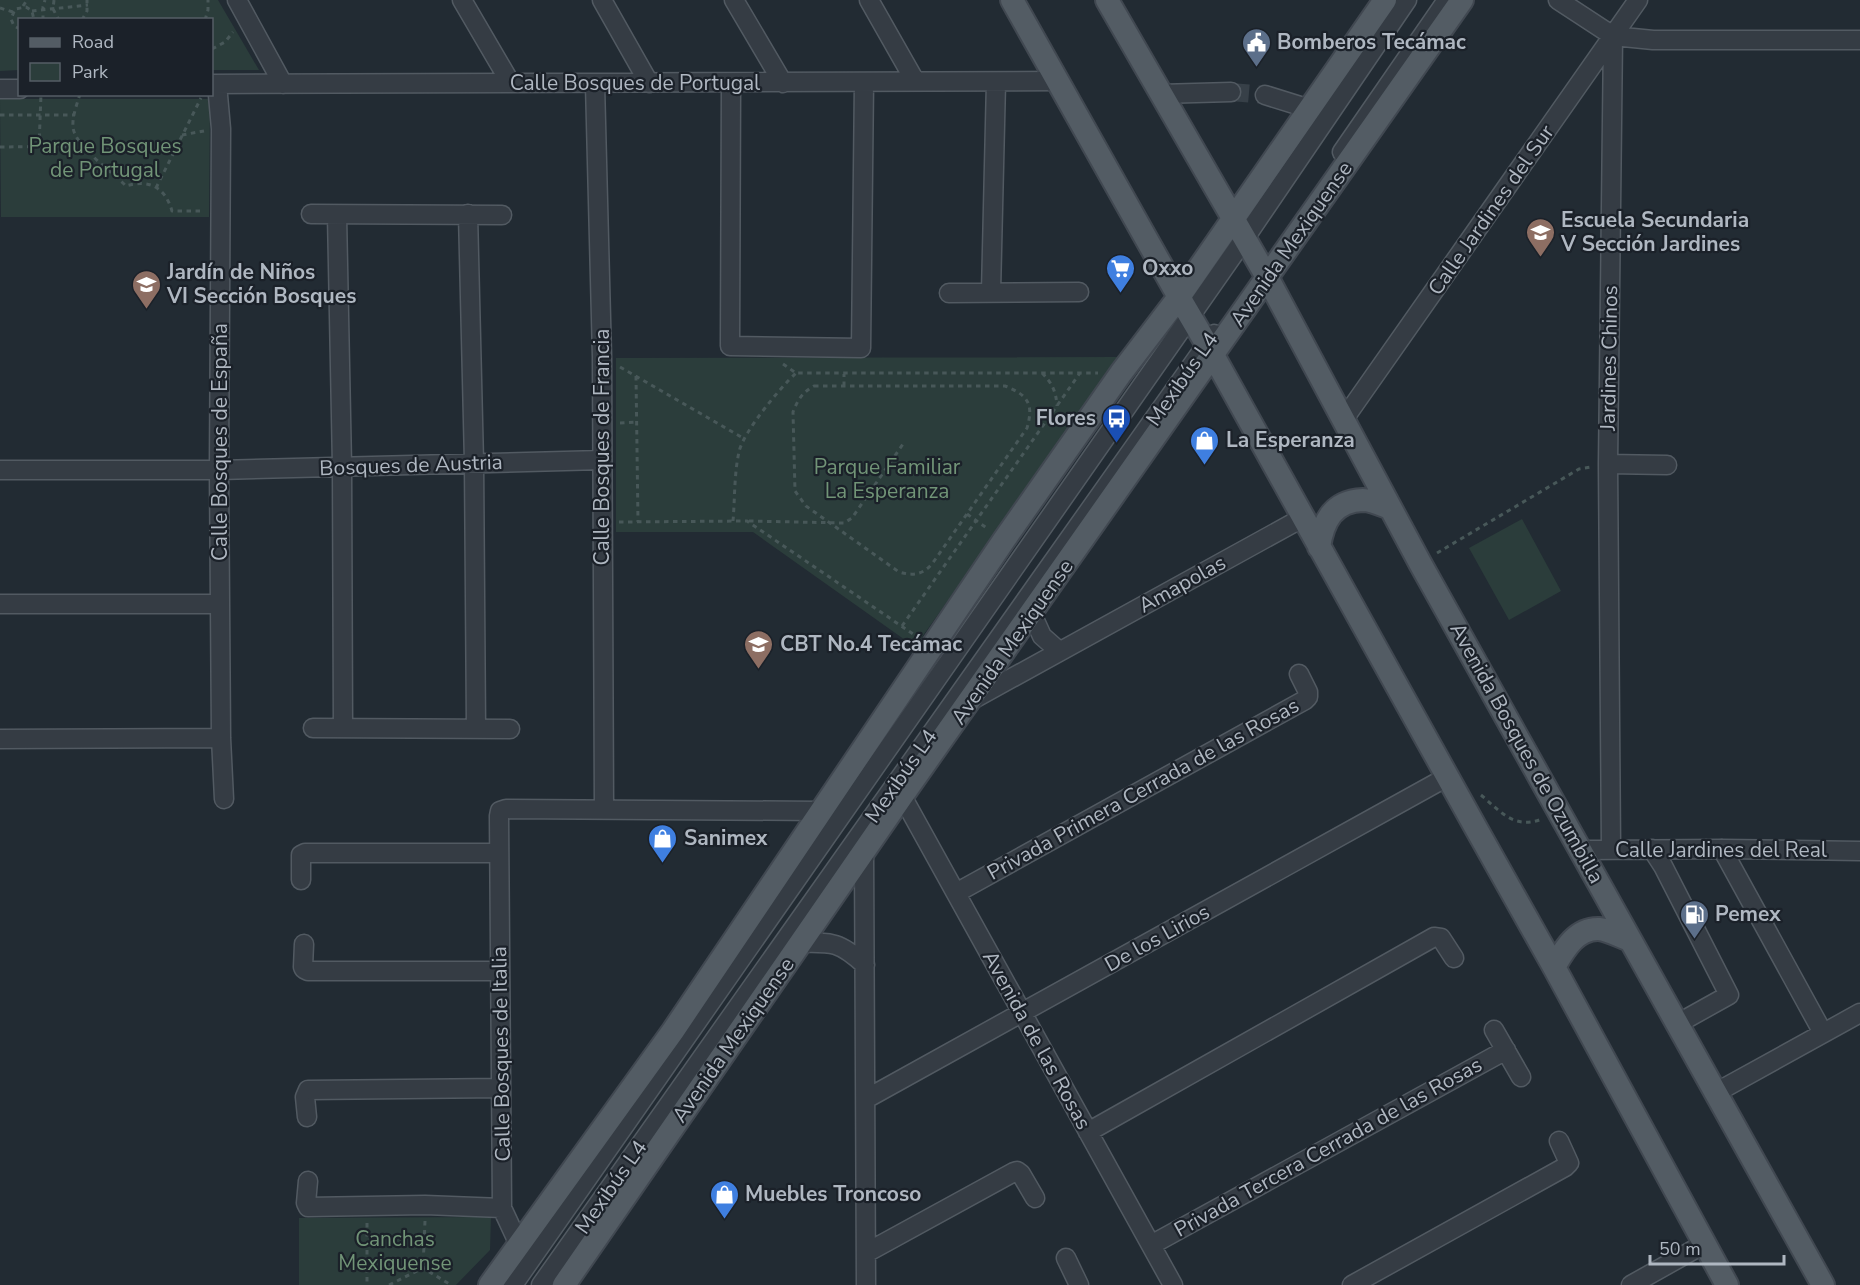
<svg xmlns="http://www.w3.org/2000/svg" width="1860" height="1285" viewBox="0 0 1860 1285" font-family="'Nunito Sans',sans-serif">
	<rect width="100%" height="100%" fill="#222b33"/>
	<!-- green -->
	<path fill="#2b3d3b" d="M 0,0 L 218,0 L 259,70 L 212,70 L 212,20 L 20,20 L 19,70 L 0,71 Z
		M 0,99 L 210,99 L 209,217 L 1,217 Z
		M 1120,357 L 915,647 L 753,532 L 616,532 L 616,358 Z
		M 1522,519 L 1561,591 L 1509,620 L 1469,548 Z
		M 491,1217 L 490,1250 L 456,1285 L 299,1285 L 299,1218 Z"/>
	<g fill="none" stroke-linecap="round" stroke-linejoin="round">
		<!-- minor-tunnel -->
		<path stroke="#374048" stroke-width="18" stroke-dasharray="18 9" stroke-linecap="butt" d="M 1231,92 L 1265,95"/>
		<defs>
			<path id="minor" d="M 237,0 L 283,84
				M 462,0 L 510,82
				M 602,0 L 649,83
				M 734,0 L 783,83
				M 869,0 L 915,81
				M 1558,0 L 1613,36 L 1653,40 L 1860,40
				M 731,83 L 730,346 L 861,348 L 864,82
				M 212,84 L 1059,81
				M 217,84 L 221,129 L 219,470 L 221,738 L 224,799
				M 595,84 L 602,357 L 604,810
				M 0,89 L 20,89
				M 1160,94 L 1231,92
				M 1265,95 L 1310,109
				M 1342,152 L 1447,0
				M 311,214 L 502,215
				M 468,214 L 474,462 L 476,728
				M 337,215 L 342,466 L 343,728
				M 991,292 L 996,82
				M 949,293 L 1079,292
				M 1344,419 L 1638,0
				M 1608,464 L 1667,465
				M 0,470 L 219,470 L 602,460
				M 0,604 L 220,604
				M 1032,614 L 1042,636 L 1059,651
				M 970,701 L 1304,517
				M 313,728 L 510,729
				M 0,739 L 221,738
				M 902,796 L 1173,1285
				M 1611,849 L 1608,464 L 1613,36
				M 1652,849 L 1663,866 L 1729,995 L 1677,1024
				M 1722,849 L 1823,1033
				M 1581,850 L 1722,849 L 1860,851
				M 864,852 L 866,1285
				M 301,880 L 301,855 L 305,853 L 499,853
				M 956,893 L 1305,700 L 1308,697 L 1308,692 L 1299,674
				M 800,943 C 833,942 840,942 865,965
				M 304,944 L 303,967 L 304,969 L 308,971 L 500,971
				M 1494,1030 L 1521,1077
				M 1717,1092 L 1860,1013
				M 866,1099 L 1447,777
				M 307,1117 L 305,1097 L 308,1090 L 501,1088
				M 1088,1132 L 1434,937 L 1441,938 L 1454,958
				M 308,1181 L 306,1203 L 308,1207 L 425,1205 L 502,1208
				M 1151,1245 L 1506,1050
				M 523,1253 L 502,1208 L 499,816 L 500,811 L 506,809 L 822,811
				M 866,1253 L 1014,1172 L 1017,1171 L 1021,1174 L 1035,1198
				M 1066,1258 L 1079,1285
				M 513,1285 L 1245,238 L 1407,0
				M 541,1285 L 1214,334
				M 1352,1285 L 1565,1167 L 1569,1163 L 1559,1141
				M 1631,1285 L 1704,1244"/>
			<path id="major" d="M 1012,0 L 1179,297 L 1213,355 L 1477,830 L 1554,967 L 1727,1285
				M 1107,0 L 1267,277 L 1420,563 L 1823,1285
				M 1319,547 C 1323,521 1333,501 1363,500 C 1371,500 1382,505 1390,508
				M 1554,967 C 1564,950 1576,928 1599,929 C 1609,930 1621,937 1630,940
				M 490,1285 L 673,1031 L 1004,540 L 1121,373 L 1179,297 L 1385,0
				M 564,1285 L 902,796 L 1462,0"/>
		</defs>
		<!-- minor casing -->
		<use href="#minor" stroke="#525a62" stroke-width="21"/>
		<!-- major casing -->
		<use href="#major" stroke="#414851" stroke-width="26"/>
		<!-- path -->
		<path stroke="#485859" stroke-width="3" stroke-dasharray="4.5 4.5" stroke-linecap="butt" d="M 54,0 L 53,9 L 59,20
			M 23,6 L 27,0
			M 0,8 L 13,12
			M 32,11 L 88,5
			M 43,20 L 43,7 L 45,0
			M 82,20 L 87,11 L 87,0
			M 205,20 L 208,10 L 208,0
			M 20,29 L 14,26 L 11,19 L 15,9 L 26,7 L 32,11 L 34,20
			M 212,49 L 225,42 L 233,32
			M 80,94 C 77,104 72,117 73,127 C 74,145 112,172 126,186 C 149,179 165,187 172,211 L 204,211
			M 0,115 L 75,115
			M 182,135 L 204,131
			M 0,147 L 82,146
			M 39,147 L 41,94
			M 156,188 L 201,98
			M 783,364 L 796,373 L 1098,373
			M 620,367 L 743,438
			M 1042,373 C 1052,383 1056,391 1057,406
			M 636,376 L 638,522
			M 814,386 L 1005,386 C 1028,395 1034,404 1027,428 L 932,564 C 922,575 913,576 899,572 L 806,506 L 795,491 L 793,412 C 798,399 803,392 814,386 Z
			M 844,386 L 844,374
			M 620,423 L 637,422
			M 967,514 L 988,529
			M 733,521 C 735,498 734,474 739,452 C 743,432 780,388 796,373
			M 749,521 L 844,523 L 852,518 L 903,444
			M 619,522 L 747,521 L 916,636
			M 1437,553 L 1579,469 L 1591,467
			M 902,626 L 1080,373
			M 1481,795 C 1500,811 1514,830 1542,819
			M 425,1221 L 423,1268 L 451,1285
			M 367,1223 L 367,1285
			M 389,1285 L 423,1268"/>
		<!-- minor -->
		<use href="#minor" stroke="#353c44" stroke-width="18"/>
		<!-- major -->
		<use href="#major" stroke="#535c64" stroke-width="22"/>
	</g>
	<!-- icons -->
	<defs>
		<symbol id="civic-pin" viewBox="-11 -11 22 30"><path d="M0 17L-7.5 6A9.5 9.5 0 1 1 7.5 6Z" fill="#5c6f8a" stroke="#1b2129"/><path d="M-.6-6.5H3V-4.5H.6V-3L4-1V1h2V6H-6V1h2V-1L-.6-3ZM-1.2 2.5V6h2.4V2.5Z" fill="#fff"/></symbol>
		<symbol id="school-pin" viewBox="-11 -11 22 30"><path d="M0 17L-7.5 6A9.5 9.5 0 1 1 7.5 6Z" fill="#8d6e63" stroke="#1b2129"/><path d="M0-5L7-2L0 1L-7-2ZM-4 1L0 2.5L4 1V4Q0 6-4 4Z" fill="#fff"/></symbol>
		<symbol id="supermarket-pin" viewBox="-11 -11 22 30"><path d="M0 17L-7.5 6A9.5 9.5 0 1 1 7.5 6Z" fill="#3f7fe0" stroke="#1b2129"/><path d="M-6-5.5h2.5l.6 2H6L4.5 2H-2.5L-4.4-4H-6ZM-1.5 3.2a1.3 1.3 0 1 0 .1 0ZM3 3.2a1.3 1.3 0 1 0 .1 0Z" fill="#fff"/></symbol>
		<symbol id="bus-pin" viewBox="-11 -11 22 30"><path d="M0 17L-7.5 6A9.5 9.5 0 1 1 7.5 6Z" fill="#1a4fb4" stroke="#1b2129"/><path d="M-5-6H5V4H4V6H2V4H-2V6H-4V4H-5ZM-3.5-4V0h7V-4ZM-3.5 1.2v1.5H-2V1.2ZM2 1.2v1.5H3.5V1.2Z" fill="#fff"/></symbol>
		<symbol id="shop-pin" viewBox="-11 -11 22 30"><path d="M0 17L-7.5 6A9.5 9.5 0 1 1 7.5 6Z" fill="#3f7fe0" stroke="#1b2129"/><path d="M-5-2.5h2.3a2.7 3.5 0 0 1 5.4 0H5L5.5 6h-11ZM-1.5-2.5h3a1.5 2.3 0 0 0-3 0Z" fill="#fff"/></symbol>
		<symbol id="fuel-pin" viewBox="-11 -11 22 30"><path d="M0 17L-7.5 6A9.5 9.5 0 1 1 7.5 6Z" fill="#5c6f8a" stroke="#1b2129"/><path d="M-5.5-6h7V0h2V4h1.3V-2.5L3-4.5l.8-.8L6-3V5H2.5V1h-1V6h-7ZM-4.2-4.7v3.2H.2V-4.7Z" fill="#fff"/></symbol>
	</defs>
	<g fill-rule="evenodd">
		<use href="#civic-pin" x="1240" y="26" width="33" height="45"/>
		<use href="#school-pin" x="1524" y="216" width="33" height="45"/>
		<use href="#supermarket-pin" x="1104" y="252" width="33" height="45"/>
		<use href="#school-pin" x="130" y="268" width="33" height="45"/>
		<use href="#bus-pin" x="1100" y="402" width="33" height="45"/>
		<use href="#shop-pin" x="1188" y="424" width="33" height="45"/>
		<use href="#school-pin" x="742" y="628" width="33" height="45"/>
		<use href="#shop-pin" x="646" y="822" width="33" height="45"/>
		<use href="#fuel-pin" x="1678" y="898" width="33" height="45"/>
		<use href="#shop-pin" x="708" y="1178" width="33" height="45"/>
	</g>
	<g text-anchor="middle" stroke-width="4.5" stroke-linejoin="round" paint-order="stroke">
		<!-- poi labels -->
		<g font-size="21" font-weight="bold" fill="#afb7c1" stroke="#1b2129" text-anchor="start">
			<text x="1277" y="49">Bomberos Tecámac</text>
			<text x="1561" y="227">Escuela Secundaria<tspan x="1561" dy="24">V Sección Jardines</tspan></text>
			<text x="1142" y="275">Oxxo</text>
			<text x="167" y="279">Jardín de Niños<tspan x="167" dy="24">VI Sección Bosques</tspan></text>
			<text x="1096" y="425" text-anchor="end">Flores</text>
			<text x="1226" y="447">La Esperanza</text>
			<text x="780" y="651">CBT No.4 Tecámac</text>
			<text x="684" y="845">Sanimex</text>
			<text x="1715" y="921">Pemex</text>
			<text x="745" y="1201">Muebles Troncoso</text>
		</g>
		<!-- street labels -->
		<g font-size="21" fill="#afb7c1" stroke="#1b2129">
			<text x="635" y="90">Calle Bosques de Portugal</text>
			<text transform="translate(1491 210) rotate(-55)" y="7">Calle Jardines del Sur</text>
			<text transform="translate(1291 244) rotate(-55)" y="7">Avenida Mexiquense</text>
			<text transform="translate(1609 358) rotate(-89)" y="7">Jardines Chinos</text>
			<text transform="translate(1182 379) rotate(-55)" y="7">Mexibús L4</text>
			<text transform="translate(220 442) rotate(-90)" y="7">Calle Bosques de España</text>
			<text transform="translate(602 447) rotate(-90)" y="7">Calle Bosques de Francia</text>
			<text transform="translate(411 465) rotate(-2)" y="7">Bosques de Austria</text>
			<text transform="translate(1182 584) rotate(-29)" y="7">Amapolas</text>
			<text transform="translate(1012 642) rotate(-55)" y="7">Avenida Mexiquense</text>
			<text transform="translate(1527 753) rotate(61)" y="7">Avenida Bosques de Ozumbilla</text>
			<text transform="translate(901 776) rotate(-55)" y="7">Mexibús L4</text>
			<text transform="translate(1143 789) rotate(-29)" y="7">Privada Primera Cerrada de las Rosas</text>
			<text x="1721" y="857">Calle Jardines del Real</text>
			<text transform="translate(1157 938) rotate(-29)" y="7">De los Lirios</text>
			<text transform="translate(733 1040) rotate(-55)" y="7">Avenida Mexiquense</text>
			<text transform="translate(1037 1040) rotate(61)" y="7">Avenida de las Rosas</text>
			<text transform="translate(501 1054) rotate(-91)" y="7">Calle Bosques de Italia</text>
			<text transform="translate(1328 1147) rotate(-29)" y="7">Privada Tercera Cerrada de las Rosas</text>
			<text transform="translate(611 1187) rotate(-55)" y="7">Mexibús L4</text>
		</g>
		<!-- park labels -->
		<g font-size="21" fill="#719477" stroke="#1b2129">
			<text x="105" y="153">Parque Bosques<tspan x="105" dy="24">de Portugal</tspan></text>
			<text x="887" y="474">Parque Familiar<tspan x="887" dy="24">La Esperanza</tspan></text>
			<text x="395" y="1246">Canchas<tspan x="395" dy="24">Mexiquense</tspan></text>
		</g>
	</g>
	<!-- legend -->
	<rect x="18" y="18" width="195" height="78" fill="#1b2129" stroke="#565d66" stroke-width="1.5"/>
	<rect x="30" y="38" width="30" height="9" fill="#535c64" stroke="#565d66" stroke-width="1.5"/>
	<text x="72" y="48" font-size="18" fill="#afb7c1">Road</text>
	<rect x="30" y="63" width="30" height="18" fill="#2b3d3b" stroke="#565d66" stroke-width="1.5"/>
	<text x="72" y="78" font-size="18" fill="#afb7c1">Park</text>
	<!-- scale -->
	<path d="M1650 1255v9h134v-9" fill="none" stroke="#afb7c1" stroke-width="3"/>
	<text x="1659" y="1255" font-size="18" fill="#afb7c1" stroke="#1b2129" stroke-width="4.5" paint-order="stroke">50 m</text>
</svg>
